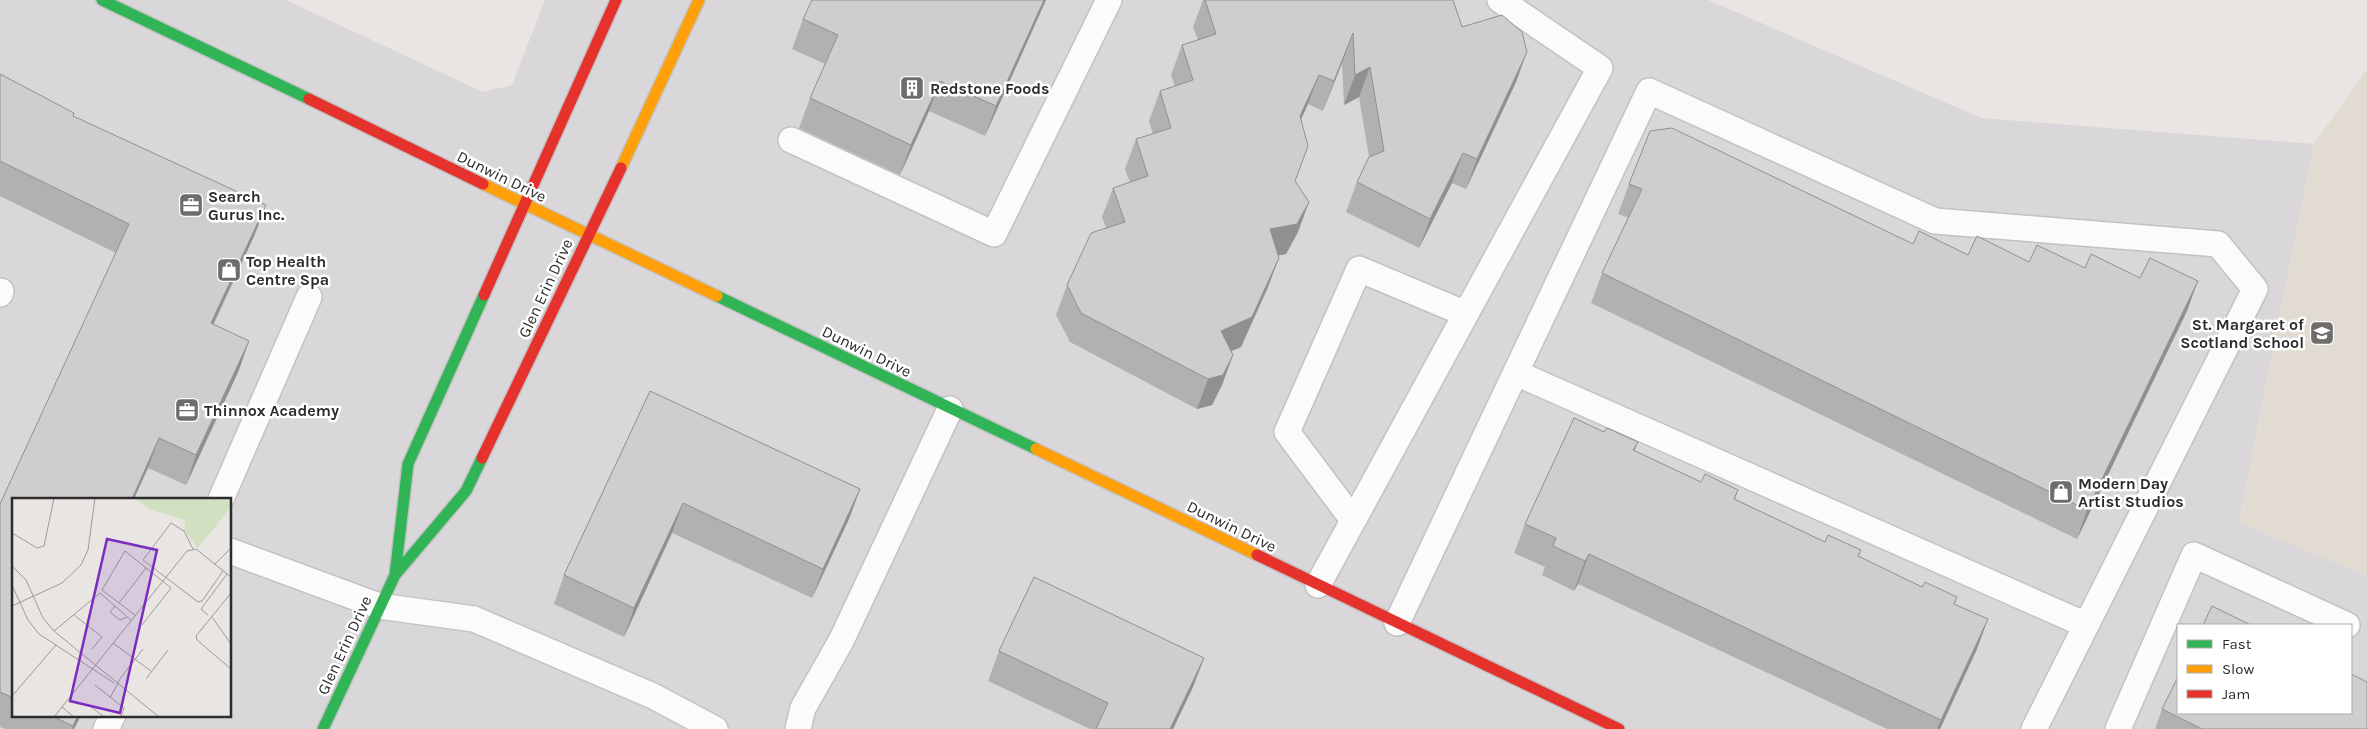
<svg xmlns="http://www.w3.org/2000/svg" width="2367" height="729" viewBox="0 0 2367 729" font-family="Karla,sans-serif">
	<rect width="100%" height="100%" fill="#e8e5e3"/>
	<!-- industrial -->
	<path fill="#d9d7d9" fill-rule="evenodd" d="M 0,0 L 286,0 L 483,92 L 512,85 L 545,0 L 1708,0 L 1981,118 L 2314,144 L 2239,522 L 2367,576 L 2367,729 L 0,729 ZM 14,499 L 230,499 L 230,715 L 14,715 ZM 2178,625 L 2351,625 L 2351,713 L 2178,713 Z"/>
	<!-- education -->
	<path fill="#e2dbd2" d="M 2367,69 L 2367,576 L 2239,522 L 2314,144 Z"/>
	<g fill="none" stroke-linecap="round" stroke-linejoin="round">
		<defs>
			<path id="lane" d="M 791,140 L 994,234 L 1109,0
				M 0,294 L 1,291
				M 1516,373 L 2086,625
				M 221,499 L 309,297
				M 1353,520 L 1287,432 L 1359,269 L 1466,314
				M 230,551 L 379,606 L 474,619 L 653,696 L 715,729
				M 1318,585 L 1600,68 L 1500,0
				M 1397,623 L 1649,91 L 1935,221 L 2218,244 L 2255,289 L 2034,729
				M 106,729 L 113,715
				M 798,729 L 803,708 L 841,641 L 950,409
				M 2118,729 L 2194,555 L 2347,625"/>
			<path id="fast" d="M 102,0 L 309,99
				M 717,296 L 1036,449
				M 395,575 L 408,464 L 484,295
				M 323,729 L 395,575 L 466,491 L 482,458"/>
			<path id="slow" d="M 621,168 L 699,0
				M 483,184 L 717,296
				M 1036,449 L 1257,555"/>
			<path id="jam" d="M 309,99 L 483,184
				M 484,295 L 616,0
				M 482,458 L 621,168
				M 1257,555 L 1619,729"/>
		</defs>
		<!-- lane casing -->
		<use href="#lane" stroke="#c3c2c3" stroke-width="28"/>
		<!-- fast casing -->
		<use href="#fast" stroke="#c3c2c3" stroke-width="14"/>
		<!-- slow casing -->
		<use href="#slow" stroke="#c3c2c3" stroke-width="14"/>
		<!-- jam casing -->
		<use href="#jam" stroke="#c3c2c3" stroke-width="14"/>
		<!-- lane -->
		<use href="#lane" stroke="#fcfbfb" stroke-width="25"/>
		<!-- fast -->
		<use href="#fast" stroke="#30b455" stroke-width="11"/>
		<!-- slow -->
		<use href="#slow" stroke="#ff9f0a" stroke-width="11"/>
		<!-- jam -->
		<use href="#jam" stroke="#e5322d" stroke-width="11"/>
	</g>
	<!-- wall -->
	<path fill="#b3b1af" d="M 812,0 L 1046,0 L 985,136 L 929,111 L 900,175 L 799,128 L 810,98 L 825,64 L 792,49 L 803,19 Z
		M 1203,0 L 1453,0 L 1462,27 L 1516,82 L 1466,189 L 1452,183 L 1419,248 L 1346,212 L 1357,182 L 1369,157 L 1359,97 L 1344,105 L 1342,63 L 1323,111 L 1308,104 L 1301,119 L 1295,182 L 1298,232 L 1286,254 L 1278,255 L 1268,287 L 1241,347 L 1231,351 L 1233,355 L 1222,385 L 1212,405 L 1197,409 L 1070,342 L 1056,315 L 1067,285 L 1106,228 L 1102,217 L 1113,188 L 1130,182 L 1125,169 L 1136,139 L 1153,134 L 1149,121 L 1160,91 L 1175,86 L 1171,75 L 1182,45 L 1198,40 L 1193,27 Z
		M 0,74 L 73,116 L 255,234 L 214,324 L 239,370 L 186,485 L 148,468 L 14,499 L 14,715 L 81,715 L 74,729 L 5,729 L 0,727 L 0,504 L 116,253 L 0,196 Z
		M 1629,184 L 1913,244 L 1968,255 L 2085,268 L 2187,311 L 2077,539 L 1591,303 L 1602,273 L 1629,218 L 1618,214 Z
		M 650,391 L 860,489 L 849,519 L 812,598 L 672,533 L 624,637 L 554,604 L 564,575 Z
		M 1604,432 L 1638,442 L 1635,451 L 1701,482 L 1738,490 L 1735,499 L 1825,542 L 1861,550 L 1858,557 L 1955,604 L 1977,649 L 1940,729 L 1887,729 L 1578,584 L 1574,591 L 1542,575 L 1545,567 L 1514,553 L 1525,524 Z
		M 999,651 L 1204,658 L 1193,687 L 1173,729 L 1090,729 L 988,681 Z
		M 2162,709 L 2367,729 L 2155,729 Z"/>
	<!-- shaded-wall -->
	<path fill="#92908f" d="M 1044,0 L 1046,0 L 985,136 L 996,106 Z
		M 1353,33 L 1342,63 L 1323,111 L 1334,81 Z
		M 1527,52 L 1516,82 L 1466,189 L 1477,159 Z
		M 1370,67 L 1359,97 L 1344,105 L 1355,75 Z
		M 1319,75 L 1308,104 L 1289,146 L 1300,116 Z
		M 940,81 L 929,111 L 900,175 L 911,145 Z
		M 1463,153 L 1452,183 L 1419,248 L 1430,219 Z
		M 1309,202 L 1298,232 L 1286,254 L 1260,259 L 1270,229 Z
		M 266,205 L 255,234 L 200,352 L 211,323 Z
		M 1279,258 L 1268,287 L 1241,347 L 1210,360 L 1221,331 Z
		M 2198,281 L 2187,311 L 2077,539 L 2087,510 Z
		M 249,341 L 239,370 L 186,485 L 196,455 Z
		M 1233,355 L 1222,385 L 1212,405 L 1197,409 L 1208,379 Z
		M 159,438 L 148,468 L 134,499 L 132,499 Z
		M 860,489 L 849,519 L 812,598 L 823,569 Z
		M 683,503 L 672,533 L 624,637 L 634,608 Z
		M 1589,554 L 1578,584 L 1574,591 L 1585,561 Z
		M 1988,619 L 1977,649 L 1940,729 L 1937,729 L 1941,720 Z
		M 1204,658 L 1193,687 L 1173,729 L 1170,729 Z
		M 78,715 L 81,715 L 74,729 L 72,729 Z"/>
	<!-- building -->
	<path fill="#d0cecc" stroke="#92908f" d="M 812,0 L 1044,0 L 996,106 L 940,81 L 911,145 L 810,98 L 838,35 L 803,19 Z
		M 1205,0 L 1453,0 L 1462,27 L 1502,15 L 1522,32 L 1527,52 L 1477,159 L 1463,153 L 1430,219 L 1357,182 L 1369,157 L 1384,151 L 1370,67 L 1355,75 L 1353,33 L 1334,81 L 1319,75 L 1300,116 L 1308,146 L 1295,181 L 1309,202 L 1297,224 L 1270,229 L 1279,258 L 1252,317 L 1221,331 L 1233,355 L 1223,375 L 1208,379 L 1081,313 L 1067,285 L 1091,233 L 1125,222 L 1113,188 L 1148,176 L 1136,139 L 1171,128 L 1160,91 L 1193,80 L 1182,45 L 1216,34 Z
		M 0,74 L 74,113 L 73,116 L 266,205 L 211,323 L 249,341 L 196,455 L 159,438 L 132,499 L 14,499 L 14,698 L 0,692 L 0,504 L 129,224 L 0,161 Z
		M 1672,128 L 1913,244 L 1919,231 L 1968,255 L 1977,236 L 2029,262 L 2037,245 L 2085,268 L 2091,254 L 2140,278 L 2150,258 L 2198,281 L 2087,510 L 1602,273 L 1642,189 L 1629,184 L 1650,131 Z
		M 650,391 L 860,489 L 823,569 L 683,503 L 634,608 L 564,575 Z
		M 1574,418 L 1604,432 L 1607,428 L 1638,442 L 1633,450 L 1701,482 L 1705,474 L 1738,490 L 1734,499 L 1825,542 L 1828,535 L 1861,550 L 1858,556 L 1922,587 L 1925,582 L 1957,597 L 1954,604 L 1988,619 L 1941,720 L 1589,554 L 1585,561 L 1553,546 L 1556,538 L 1525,524 Z
		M 1034,577 L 1204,658 L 1170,729 L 1096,729 L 1108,703 L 999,651 Z
		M 2212,606 L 2251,625 L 2203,625 Z
		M 2351,674 L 2367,682 L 2367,729 L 2202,729 L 2162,709 L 2178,677 L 2178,713 L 2351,713 Z
		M 50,715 L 78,715 L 73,726 Z"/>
	<!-- icons -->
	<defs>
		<symbol id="building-square" viewBox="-11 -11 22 22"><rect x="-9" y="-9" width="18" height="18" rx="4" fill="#6e6d6c" stroke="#fff"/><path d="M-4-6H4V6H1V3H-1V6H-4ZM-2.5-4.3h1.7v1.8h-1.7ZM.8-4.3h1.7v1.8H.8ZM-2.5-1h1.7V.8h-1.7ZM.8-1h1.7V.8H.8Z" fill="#fff"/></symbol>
		<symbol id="office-square" viewBox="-11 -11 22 22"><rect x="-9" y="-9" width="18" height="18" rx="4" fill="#6e6d6c" stroke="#fff"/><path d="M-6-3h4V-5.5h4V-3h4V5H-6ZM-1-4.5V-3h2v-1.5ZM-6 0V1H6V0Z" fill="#fff"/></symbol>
		<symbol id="shop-square" viewBox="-11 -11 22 22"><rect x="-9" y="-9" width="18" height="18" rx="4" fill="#6e6d6c" stroke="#fff"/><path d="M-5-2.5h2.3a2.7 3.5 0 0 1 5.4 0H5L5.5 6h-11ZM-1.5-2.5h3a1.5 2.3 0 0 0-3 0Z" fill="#fff"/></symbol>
		<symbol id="school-square" viewBox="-11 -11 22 22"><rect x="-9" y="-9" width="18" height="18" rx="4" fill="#6e6d6c" stroke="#fff"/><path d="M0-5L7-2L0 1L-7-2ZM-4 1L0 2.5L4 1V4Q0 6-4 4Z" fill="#fff"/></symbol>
	</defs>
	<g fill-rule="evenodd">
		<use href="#building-square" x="898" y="74" width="28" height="28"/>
		<use href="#office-square" x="177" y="191" width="28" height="28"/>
		<use href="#shop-square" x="215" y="256" width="28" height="28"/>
		<use href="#school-square" x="2308" y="319" width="28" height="28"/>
		<use href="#office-square" x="173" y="396" width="28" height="28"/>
		<use href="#shop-square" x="2047" y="478" width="28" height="28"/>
	</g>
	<g text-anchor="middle" stroke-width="5" stroke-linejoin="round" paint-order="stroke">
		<!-- poi labels -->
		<g font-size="16" font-weight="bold" fill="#2c2c2c" stroke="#fff" text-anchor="start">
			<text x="930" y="94">Redstone Foods</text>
			<text x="208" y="202">Search<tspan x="208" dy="18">Gurus Inc.</tspan></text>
			<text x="246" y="267">Top Health<tspan x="246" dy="18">Centre Spa</tspan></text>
			<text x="2304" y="330" text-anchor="end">St. Margaret of<tspan x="2304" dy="18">Scotland School</tspan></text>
			<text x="204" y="416">Thinnox Academy</text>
			<text x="2078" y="489">Modern Day<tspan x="2078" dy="18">Artist Studios</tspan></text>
		</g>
		<!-- street labels -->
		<g font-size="16" fill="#2c2c2c" stroke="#fff">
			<text transform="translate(502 176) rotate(26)" y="6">Dunwin Drive</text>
			<text transform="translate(545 288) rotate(-65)" y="6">Glen Erin Drive</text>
			<text transform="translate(867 351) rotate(26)" y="6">Dunwin Drive</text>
			<text transform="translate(1232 526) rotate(26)" y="6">Dunwin Drive</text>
			<text transform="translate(344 645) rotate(-65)" y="6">Glen Erin Drive</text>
		</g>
	</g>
	<!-- overview -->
	<g transform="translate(12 498)">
		<rect width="219" height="219" fill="#e8e5e3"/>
		<path d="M 122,0 L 219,0 L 219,9 L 186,50 L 172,33 L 173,22 L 139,12 Z" fill="#d0e0c0"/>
		<path fill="none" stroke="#9d9b9a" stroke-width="1" d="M 0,35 L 25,50 L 32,48 L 42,0M 181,51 L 172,33 L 159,25 L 131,62 L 186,104 L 190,103 L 211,73M 203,66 L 219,50M 0,68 L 14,82 L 31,120 L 42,133 L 147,219M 0,87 L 16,122 L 27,136 L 102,185M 219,95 L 184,138 L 185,142 L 219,171M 107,105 L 134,70M 0,108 L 50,85 L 69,67 L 76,52 L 83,0M 103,108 L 98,114 L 108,122 L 115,119M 62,117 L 90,139 L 80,151M 123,117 L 90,92 L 113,53 L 159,90 L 130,127M 196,117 L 189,111 L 215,76M 200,119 L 219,146M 42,133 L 88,95 L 119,122M 101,145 L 139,173M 134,181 L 156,152M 83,187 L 112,210 L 109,219M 0,198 L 44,147M 98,200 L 108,181 L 131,151M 78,208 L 92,219M 50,209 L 62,219M 42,219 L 175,53 L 184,51 L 219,79"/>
		<path fill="#7b2cbf" fill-opacity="0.15" stroke="#7b2cbf" stroke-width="2.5" d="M 95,41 L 145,52 L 108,215 L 58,203 Z"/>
		<rect width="219" height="219" fill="none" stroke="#2c2c2c" stroke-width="2.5"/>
	</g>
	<!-- legend -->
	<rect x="2177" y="624" width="175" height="90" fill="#ffffff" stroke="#ababab"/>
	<rect x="2187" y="640" width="25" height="8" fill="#30b455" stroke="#ababab"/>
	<text x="2222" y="649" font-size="15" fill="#2c2c2c">Fast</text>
	<rect x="2187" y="665" width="25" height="8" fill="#ff9f0a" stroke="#ababab"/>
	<text x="2222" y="674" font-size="15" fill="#2c2c2c">Slow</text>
	<rect x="2187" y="690" width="25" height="8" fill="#e5322d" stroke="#ababab"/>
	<text x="2222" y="699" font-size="15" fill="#2c2c2c">Jam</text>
</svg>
